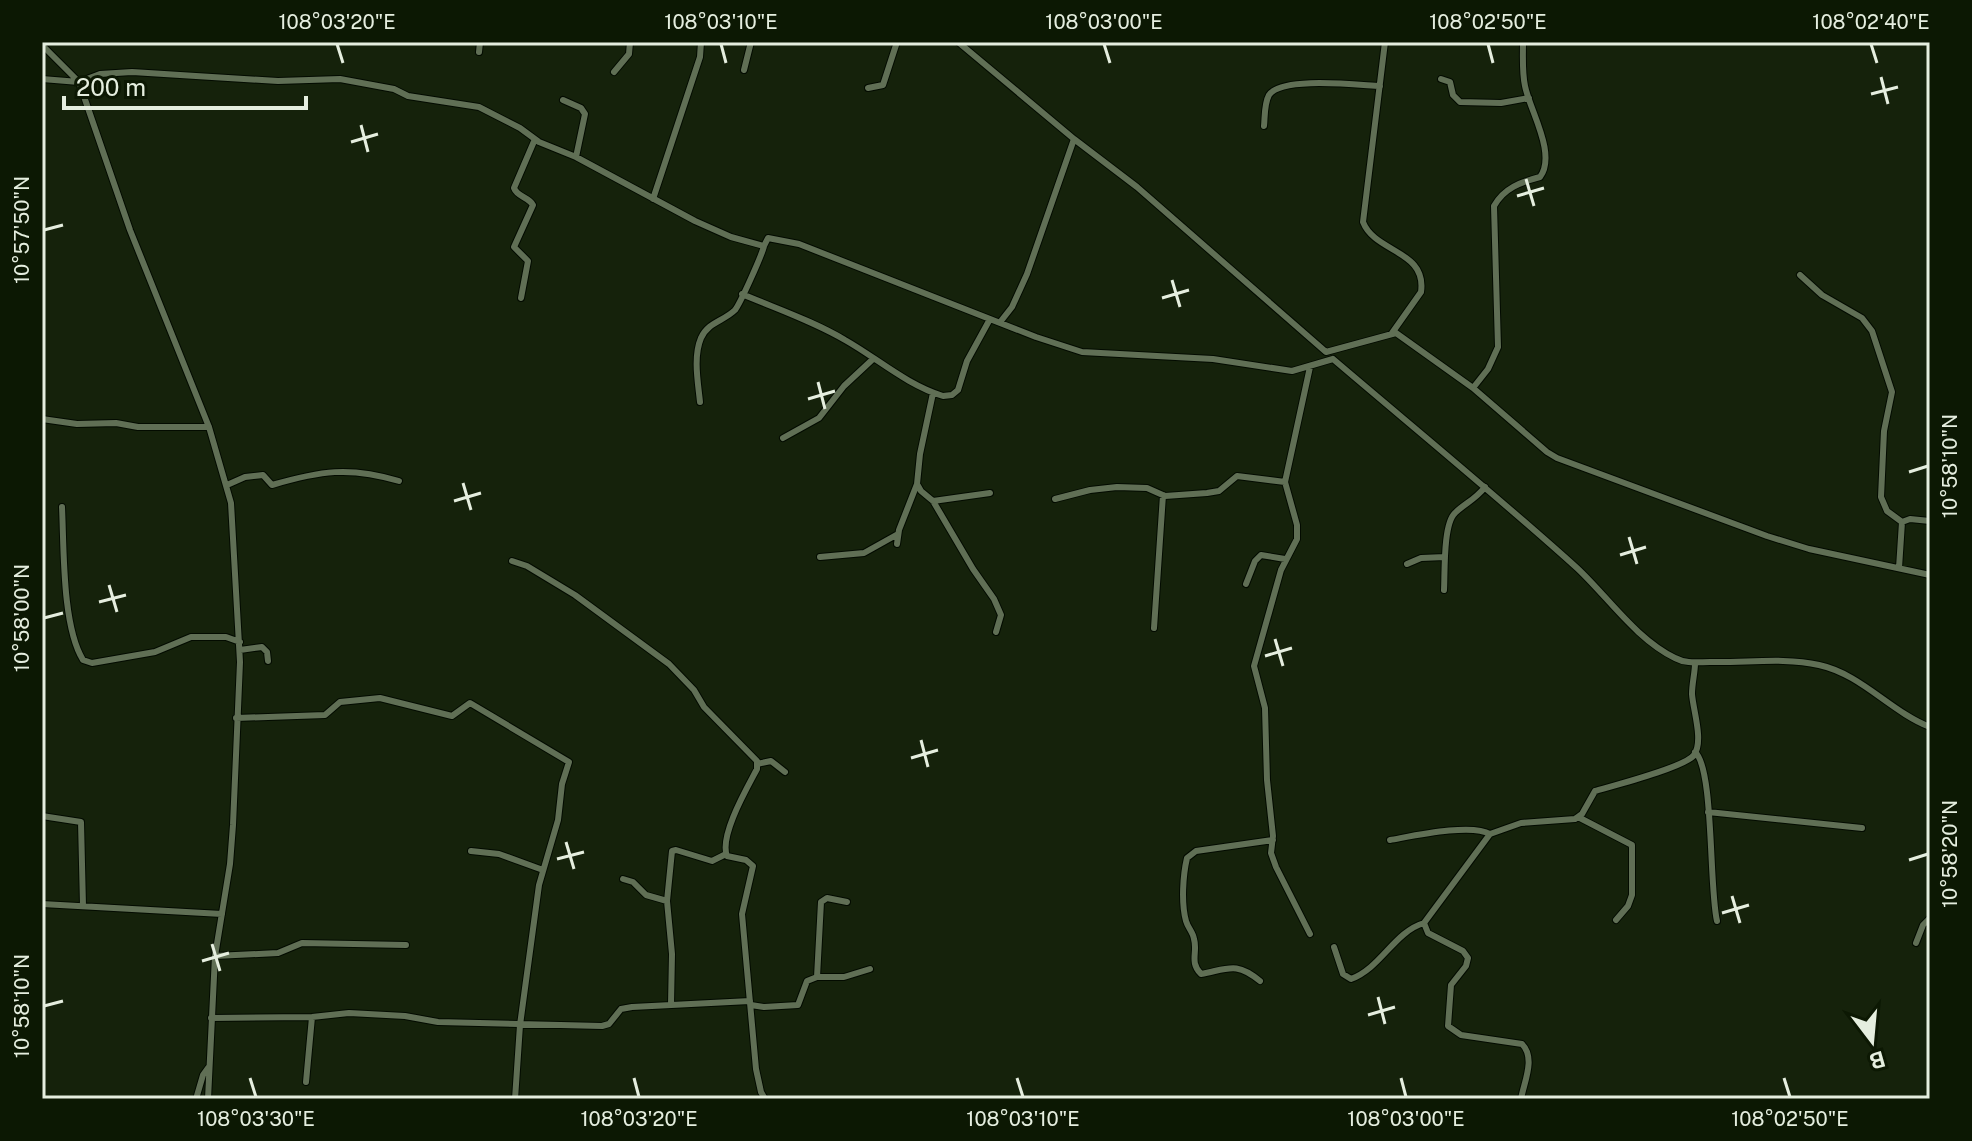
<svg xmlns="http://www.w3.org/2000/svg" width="1972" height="1141" viewBox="0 0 1972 1141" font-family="'Public Sans',sans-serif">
	<rect width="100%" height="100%" fill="#15220b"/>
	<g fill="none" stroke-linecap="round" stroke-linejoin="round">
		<defs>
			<path id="street" d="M 958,42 L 1074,139 L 1137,187 L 1326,352 L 1396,333 L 1473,388 L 1547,452 L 1557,458 L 1767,536 L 1809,549 L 1930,575
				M 1385,42 L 1363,222 C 1375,253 1427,250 1421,292 L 1392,333
				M 42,45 L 79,82 L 130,230 L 209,427 L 231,503 L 240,662 L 233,825 L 230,864 L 215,956 L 208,1099
				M 479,52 L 480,42
				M 744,70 L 751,42
				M 614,72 L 629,54 L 630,42
				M 42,79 L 79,82 L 100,74 L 132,72 L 278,81 L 340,79 L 394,89 L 408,96 L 479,107 L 520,128 L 539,142 L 576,157 L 695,221 L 731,237 L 764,246 L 768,238 L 799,244 L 1036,337 L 1082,352 L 1213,359 L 1292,371 L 1333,359
				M 1441,79 L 1450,82 L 1453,95 L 1460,102 L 1501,103 L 1529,98
				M 868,88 L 883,85 L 897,42
				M 563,100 L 581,108 L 585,114 L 576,157
				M 1264,126 C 1265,117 1264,104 1269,95 C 1281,76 1358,85 1380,86
				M 653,199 L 700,57 L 701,42
				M 1800,275 L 1822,295 L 1862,318 L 1872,331 L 1892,392 L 1884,431 L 1881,497 L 1887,511 L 1902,522
				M 742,294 C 777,309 813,321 845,340 C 877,358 907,385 943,396 L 952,395 L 958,390 L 967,361 L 990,319
				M 521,298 L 528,261 L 514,247 L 533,205 C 529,197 517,197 514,188 L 535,139
				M 1001,321 L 1012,307 L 1027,274 L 1074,139
				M 1333,359 C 1414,428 1497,496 1577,568 C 1608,597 1636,639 1675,658 C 1686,664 1698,662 1710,662 C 1746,663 1784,657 1819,665 C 1861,674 1891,712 1930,727
				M 1473,388 L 1488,369 L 1498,347 L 1494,206 C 1504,188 1521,182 1540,177 C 1557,154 1530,111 1525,86 C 1522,72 1523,57 1523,42
				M 933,393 L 920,454 L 917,484 L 921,491 L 933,501 L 973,569 L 994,599 L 1001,615 L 996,632
				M 700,402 C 698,382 693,357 701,338 C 708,322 724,321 735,310 C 740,304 762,255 764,246
				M 42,419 L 77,424 L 116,423 L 138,427 L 209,427
				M 783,438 L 819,418 L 844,386 L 873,359
				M 227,485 L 245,477 L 263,475 L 272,485 C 320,471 349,466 399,481
				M 1055,499 L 1090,490 L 1117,487 L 1147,488 L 1165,496 L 1207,493 L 1219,491 L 1237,476 L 1285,482
				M 933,501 L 990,493
				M 62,507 C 64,547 62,626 83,660 L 92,663 L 155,652 L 191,637 L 226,637 L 240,642
				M 897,544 L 899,530 L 917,484
				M 820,557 L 864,553 L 898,534
				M 512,561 L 527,566 L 575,595 L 669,664 L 694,690 L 704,707 L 757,761 L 757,769 C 747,788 719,836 727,856 L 746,860 L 753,866 L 742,914 L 756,1069 L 761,1092 L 765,1099
				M 1407,564 L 1421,558 L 1445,557
				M 1899,568 L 1902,522 L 1910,519 L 1930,521
				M 1246,584 L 1255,561 L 1261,555 L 1285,559
				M 1444,590 C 1445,573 1443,524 1455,513 C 1465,503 1475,500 1485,487
				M 1154,628 L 1163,495
				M 240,650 L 262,647 L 267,652 L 268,661
				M 236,718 L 325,715 L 340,702 L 380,698 L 452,716 L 470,703 L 569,762 L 562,784 L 558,820 L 539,885 L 520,1025 L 515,1099
				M 1695,752 C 1714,768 1709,888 1717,921
				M 757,764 L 771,761 L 785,772
				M 1708,812 L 1862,828
				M 42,816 L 81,822 L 83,906
				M 1578,817 L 1632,845 L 1632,895 L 1628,906 L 1616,920
				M 1390,840 C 1413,836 1471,823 1490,834
				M 471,851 L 499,854 L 543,870
				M 623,879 L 633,882 L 646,895 L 667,901 L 672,954 L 671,1004
				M 667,901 L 672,851 L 676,850 L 712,861 L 726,854
				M 42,904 L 222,914
				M 1310,934 L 1276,867 L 1271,853 L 1273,836 L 1267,780 L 1265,708 L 1254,666 L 1281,570 L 1297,539 L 1297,525 L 1285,482 L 1310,367
				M 1916,943 L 1923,925 L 1930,918
				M 1334,947 L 1343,974 L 1351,979 C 1381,968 1394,932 1424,923
				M 215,956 L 278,953 L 302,943 L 406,945
				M 817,977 L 844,977 L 870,969
				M 1260,981 C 1236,961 1228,969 1201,974 C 1189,962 1198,952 1194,939 C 1193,932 1188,928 1186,921 C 1181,903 1183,875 1187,858 L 1196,851 L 1273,840
				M 751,1005 L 764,1007 L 798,1005 L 807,981 L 817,977 L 821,902 L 827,898 L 847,902
				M 211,1018 L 312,1017 L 349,1013 L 405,1016 L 438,1022 L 602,1026 L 609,1024 L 621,1009 L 632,1007 L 750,1001
				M 306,1082 L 312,1017
				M 196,1099 L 203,1075 L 208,1068
				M 1521,1099 C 1524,1082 1536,1058 1522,1044 L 1461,1035 L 1448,1026 L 1451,985 L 1466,966 L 1468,958 L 1463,951 L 1428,933 L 1424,923 L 1490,834 L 1521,823 L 1575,819 L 1582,814 L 1595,791 C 1612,786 1686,767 1694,755 C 1704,741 1693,710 1692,694 C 1692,683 1695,673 1695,663"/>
		</defs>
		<!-- street casing -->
		<use href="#street" stroke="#030b00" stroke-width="8"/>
		<!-- street -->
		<use href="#street" stroke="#606f55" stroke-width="6"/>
	</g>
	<!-- ticks -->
	<path fill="none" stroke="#e5eedf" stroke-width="3" d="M 337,44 L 343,63M 721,44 L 726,63M 1104,44 L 1110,63M 1488,44 L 1493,63M 1871,44 L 1877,63M 1881,77 L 1888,104M 1871,94 L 1898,87M 361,125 L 368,152M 351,142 L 378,134M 1526,179 L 1534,206M 1517,196 L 1544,188M 44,230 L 63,225M 1172,280 L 1180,307M 1162,298 L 1189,290M 818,382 L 825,409M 808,399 L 835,391M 1909,472 L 1928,466M 463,483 L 471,510M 454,501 L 481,493M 1629,537 L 1637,564M 1620,555 L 1646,547M 109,585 L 117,612M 99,602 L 126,595M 44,618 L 63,613M 1275,639 L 1283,666M 1265,656 L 1292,648M 921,740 L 928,767M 911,758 L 938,750M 566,842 L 574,869M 557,859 L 584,852M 1909,860 L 1928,854M 1732,896 L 1740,923M 1722,913 L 1749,905M 212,944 L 220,971M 202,961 L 229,953M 1378,997 L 1385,1024M 44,1006 L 63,1001M 1368,1015 L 1395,1007M 250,1078 L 256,1097M 634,1078 L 639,1097M 1017,1078 L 1023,1097M 1401,1078 L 1406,1097M 1784,1078 L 1790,1097"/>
	<!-- border -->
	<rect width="1972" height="1141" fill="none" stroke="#0c1803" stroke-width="88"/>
	<!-- north arrow -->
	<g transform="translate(1872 1041) rotate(164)" stroke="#0c1803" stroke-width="6" paint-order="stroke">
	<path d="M0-6L14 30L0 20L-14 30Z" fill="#e5eedf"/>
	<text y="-12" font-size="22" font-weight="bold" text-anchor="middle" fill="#e5eedf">B</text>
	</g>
	<!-- scale -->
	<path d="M64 96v12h242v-12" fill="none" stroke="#e5eedf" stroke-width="4"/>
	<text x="76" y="96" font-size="24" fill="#e5eedf" stroke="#0c1803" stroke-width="6" paint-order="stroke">200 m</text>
	<rect x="44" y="44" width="1884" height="1053" fill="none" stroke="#e5eedf" stroke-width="3"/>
	<g font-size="20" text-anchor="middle" fill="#e5eedf">
		<text x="337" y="29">108°03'20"E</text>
		<text x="721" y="29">108°03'10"E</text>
		<text x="1104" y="29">108°03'00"E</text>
		<text x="1488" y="29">108°02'50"E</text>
		<text x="1871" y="29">108°02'40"E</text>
		<text transform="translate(22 230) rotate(-90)" y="7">10°57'50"N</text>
		<text transform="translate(1950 466) rotate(-90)" y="7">10°58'10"N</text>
		<text transform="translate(22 618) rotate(-90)" y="7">10°58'00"N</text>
		<text transform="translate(1950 854) rotate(-90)" y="7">10°58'20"N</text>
		<text transform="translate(22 1006) rotate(-90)" y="7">10°58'10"N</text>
		<text x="256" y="1126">108°03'30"E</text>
		<text x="639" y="1126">108°03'20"E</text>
		<text x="1023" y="1126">108°03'10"E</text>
		<text x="1406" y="1126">108°03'00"E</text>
		<text x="1790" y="1126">108°02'50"E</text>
	</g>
</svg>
